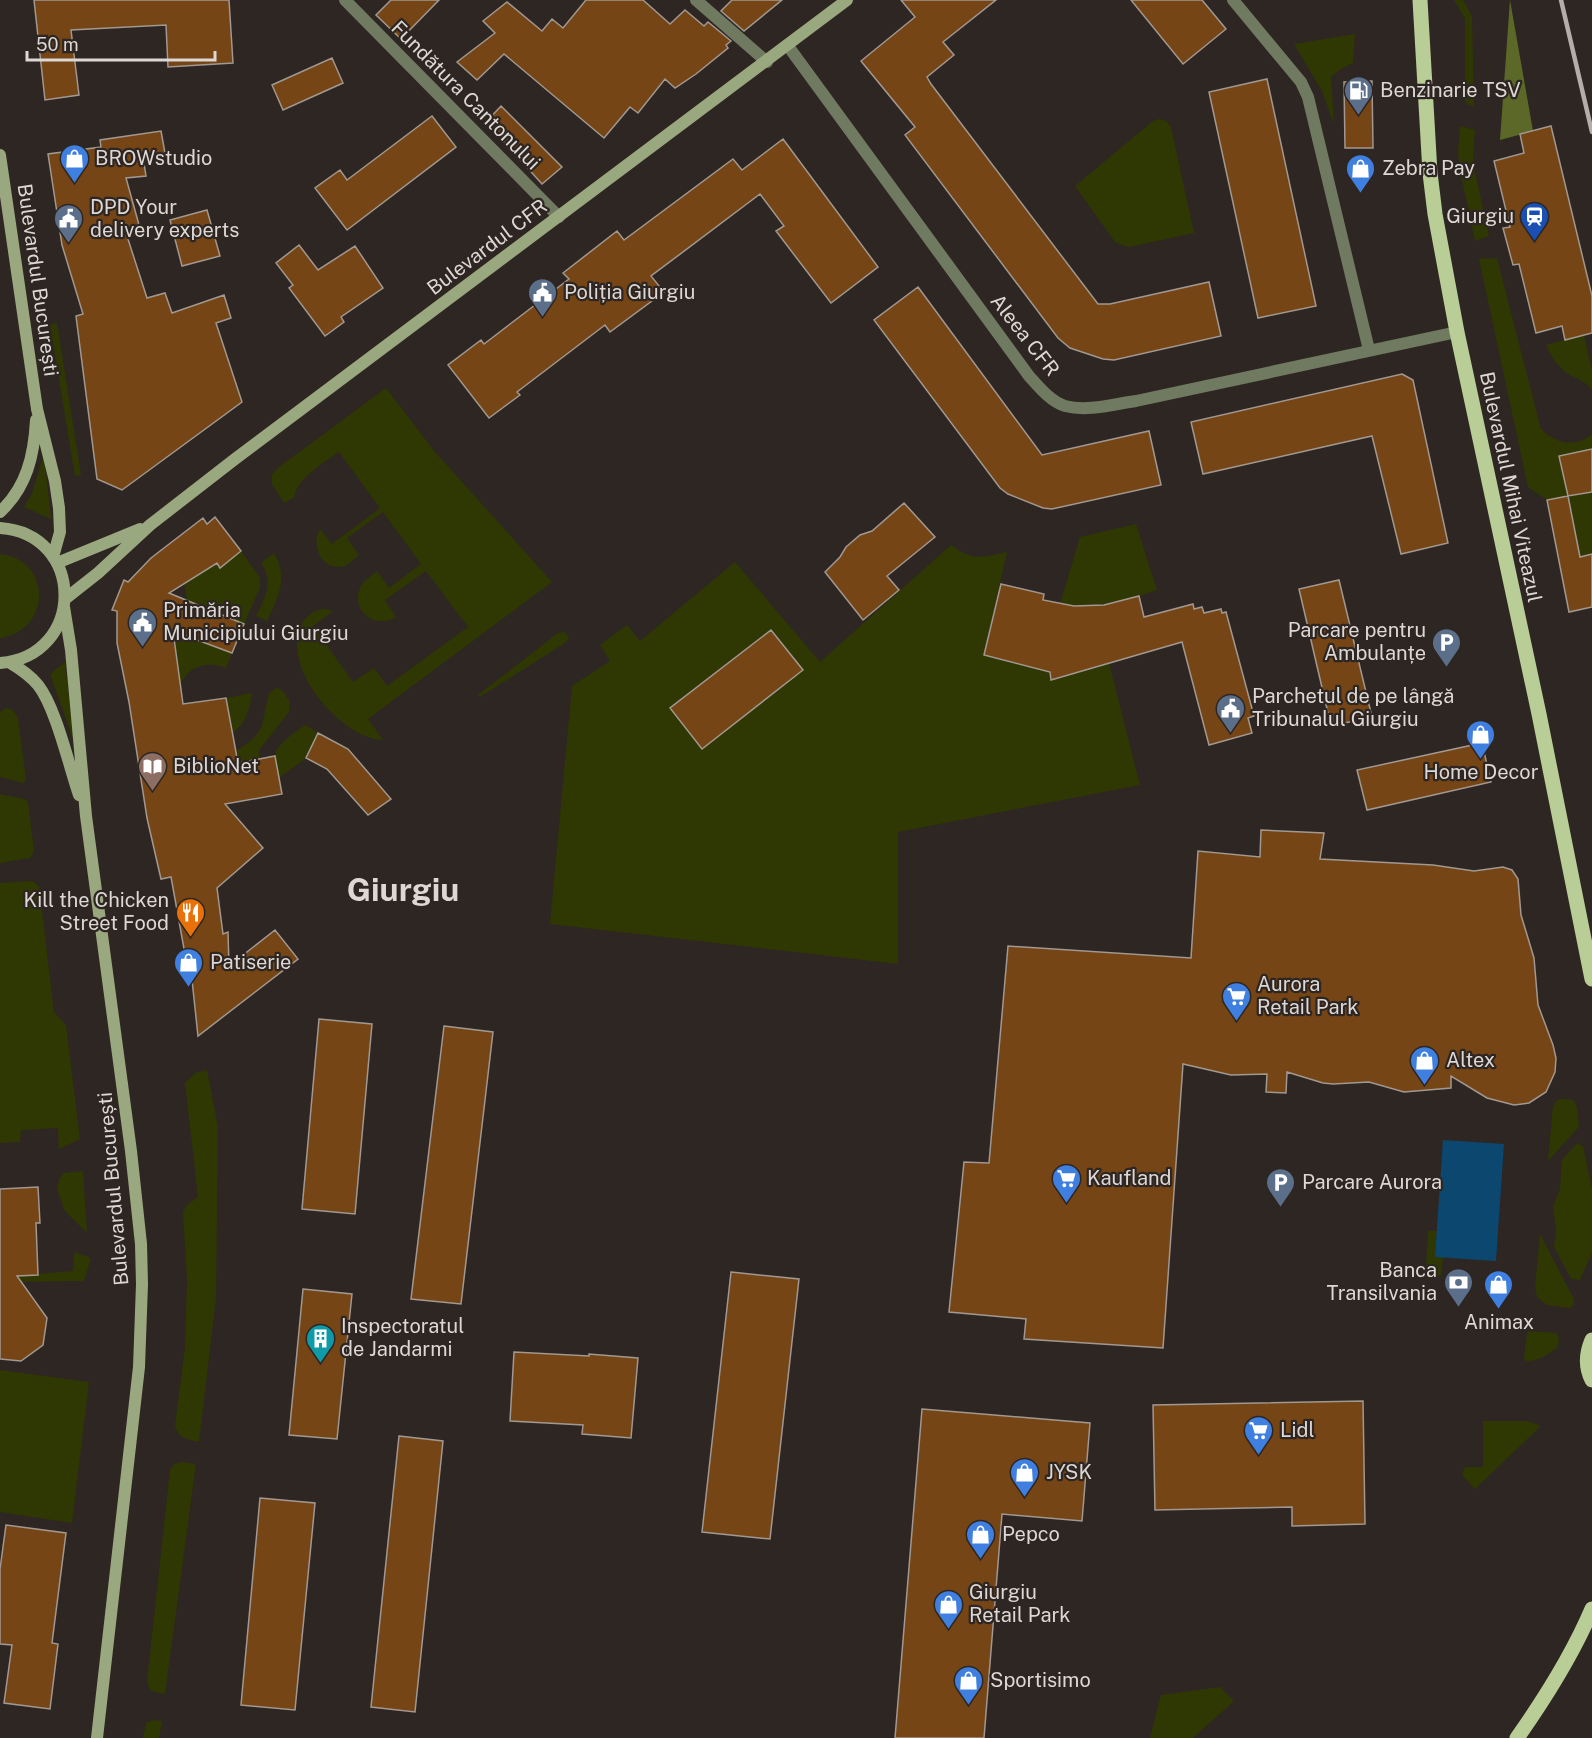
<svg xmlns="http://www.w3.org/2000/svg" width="1592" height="1738" viewBox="0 0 1592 1738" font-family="'Public Sans',sans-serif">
	<rect width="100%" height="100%" fill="#2e2622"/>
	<!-- green -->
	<path fill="#2f3802" d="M 1454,0 L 1463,0 L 1472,16 L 1474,106 L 1469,105 L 1465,101 L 1465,18 Z
		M 1355,34 L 1353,63 L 1341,69 L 1331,77 L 1334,125 L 1322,91 L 1294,44 Z
		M 1159,119 L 1166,121 L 1171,127 L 1194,233 L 1129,247 L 1122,245 L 1115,242 L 1075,186 L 1153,121 Z
		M 1460,126 L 1475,130 L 1473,153 L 1474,167 L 1489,236 L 1475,241 L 1460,170 L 1458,153 Z
		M 1497,258 L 1541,429 C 1555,444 1576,448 1592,434 L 1592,449 L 1559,456 L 1568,495 L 1592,492 L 1592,554 L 1580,557 L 1568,496 L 1547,500 L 1528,487 L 1479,259 Z
		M 57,323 L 81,475 L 75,476 L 50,325 Z
		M 1584,335 L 1592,371 L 1592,390 C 1586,382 1580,380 1572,376 C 1559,369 1552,358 1546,345 Z
		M 386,388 L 435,452 L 552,582 L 368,719 L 383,740 C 344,739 289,676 298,636 C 300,626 303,619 312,613 C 320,608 325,608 333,611 L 313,626 L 353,682 L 374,668 L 387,686 L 468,627 L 426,571 L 385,600 L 396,617 C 377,630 350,612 360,588 C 363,581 371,576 377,571 L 389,588 L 421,564 L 383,512 L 347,538 L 359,555 C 354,559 347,567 339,567 C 320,568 311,543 320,529 L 332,544 L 380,508 L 339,452 C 327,460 293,482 295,497 L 284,503 L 272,484 L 272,474 L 279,467 Z
		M 44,454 L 51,519 L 24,507 L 32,493 Z
		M 1136,524 L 1157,590 C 1125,601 1094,610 1060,604 L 1080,537 Z
		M 951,545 C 973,562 983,557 1007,552 L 984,655 L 1027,666 L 1047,657 L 1051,679 L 1109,663 L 1140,785 L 898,832 L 898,964 L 550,924 L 572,686 L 610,661 L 600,645 L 627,625 L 640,641 L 735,562 L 820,662 Z
		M 241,551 L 260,578 L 260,588 L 244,624 L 187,600 L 184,583 L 217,563 L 220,567 Z
		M 274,553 C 289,578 278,597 267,621 L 256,616 C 265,599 274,580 261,563 Z
		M 0,554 C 52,559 52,631 0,638 Z
		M 174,632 L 232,653 L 226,668 C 206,661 190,665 180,685 L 165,637 Z
		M 565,632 L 569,638 L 565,643 L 480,697 L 478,695 L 558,633 Z
		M 65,662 L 74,742 L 50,674 Z
		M 277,688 L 282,690 L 290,701 L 289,712 L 260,749 L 259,753 L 260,759 L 239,763 L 236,751 C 267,732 261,725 269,693 Z
		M 252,693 C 250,709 246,723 233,733 L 226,698 Z
		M 6,708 L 13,710 L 18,718 L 26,780 L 23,783 L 0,777 L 0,712 Z
		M 306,725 L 318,733 L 306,758 L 279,778 C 278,770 274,760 276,752 C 277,745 299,728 306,725 Z
		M 0,794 L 24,799 L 28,802 L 34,851 L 30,858 L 0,863 Z
		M 32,881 L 39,886 L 54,1012 L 66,1025 L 80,1139 L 59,1149 L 58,1128 L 21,1130 L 20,1142 L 0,1143 L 0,883 Z
		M 207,1070 L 218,1127 L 216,1298 L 199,1442 C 186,1439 178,1438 175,1425 L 185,1348 L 187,1280 L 183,1212 L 187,1205 L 198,1197 L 185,1083 L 195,1073 Z
		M 1567,1099 L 1573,1100 L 1577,1107 L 1579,1127 L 1548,1161 L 1553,1106 L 1557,1100 Z
		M 1577,1143 L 1583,1146 L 1592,1189 L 1592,1253 L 1580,1280 L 1571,1279 L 1554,1247 L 1556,1230 L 1553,1206 L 1560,1189 L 1562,1160 Z
		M 83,1171 L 87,1233 L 65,1211 L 57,1190 L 59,1179 L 64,1173 Z
		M 1428,1231 L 1437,1231 L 1435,1256 L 1443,1257 L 1441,1276 L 1432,1275 L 1426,1266 Z
		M 1540,1234 L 1574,1299 L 1574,1304 L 1571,1308 L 1547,1305 L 1537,1297 L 1535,1288 Z
		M 74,1252 L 91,1258 L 84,1281 L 0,1282 L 0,1277 L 73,1271 Z
		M 1529,1331 L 1556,1333 L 1559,1337 L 1558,1347 C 1549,1354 1538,1362 1526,1361 L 1524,1358 L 1527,1333 Z
		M 0,1370 L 89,1382 L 72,1523 L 0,1512 Z
		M 1483,1421 L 1527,1421 L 1541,1426 L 1475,1489 L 1462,1475 L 1465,1467 L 1483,1467 Z
		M 182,1462 L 196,1464 L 165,1694 L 151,1691 L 147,1682 L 170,1470 L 174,1464 Z
		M 1220,1687 L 1234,1701 L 1193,1738 L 1150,1738 L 1161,1695 Z
		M 152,1720 L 162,1721 L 159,1738 L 143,1738 L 146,1723 Z"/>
	<!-- forest -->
	<path fill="#5b6827" d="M 1510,0 L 1533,131 L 1500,140 Z"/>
	<!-- water -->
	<path fill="#0b476f" d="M 1443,1140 L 1504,1144 L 1496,1261 L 1435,1257 Z"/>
	<!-- building -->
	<path fill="#754515" stroke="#a19891" stroke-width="1.5" d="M 34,0 L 229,0 L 233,63 L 168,67 L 166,25 L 71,30 L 79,95 L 45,100 Z
		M 391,0 L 439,0 L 401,39 L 376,15 Z
		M 586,0 L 643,0 L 670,24 L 685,10 L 704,26 L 708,22 L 731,41 L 726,45 L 728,48 L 696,74 L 675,88 L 665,79 L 638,113 L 630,107 L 604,138 L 504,54 L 477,80 L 457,62 L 495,33 L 483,21 L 507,2 L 542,31 L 552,19 L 563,28 Z
		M 732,0 L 782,0 L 744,31 L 721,11 Z
		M 901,0 L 996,0 L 943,42 L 954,55 L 927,77 L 931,84 L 1098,304 L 1110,304 L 1209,282 L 1221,336 L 1114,360 L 1103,359 L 1070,348 L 1058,338 L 905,135 L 915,127 L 861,61 L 915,17 Z
		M 1131,0 L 1202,0 L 1226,29 L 1183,64 Z
		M 332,58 L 343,83 L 283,110 L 272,85 Z
		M 1267,79 L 1316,306 L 1258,318 L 1209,92 Z
		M 1372,81 L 1373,148 L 1345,148 L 1344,82 Z
		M 501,106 L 562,167 L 542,184 L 486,122 Z
		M 432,116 L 456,147 L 347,230 L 315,188 L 340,170 L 347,180 Z
		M 1551,126 L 1592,296 L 1592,333 L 1565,340 L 1562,326 L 1536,333 L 1519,264 L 1513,265 L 1503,228 L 1510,227 L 1494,161 L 1524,153 L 1520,134 Z
		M 161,131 L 165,153 L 143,157 L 146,176 L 126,178 L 141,232 L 127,236 L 147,298 L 165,293 L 172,313 L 224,295 L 231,318 L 216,323 L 242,402 L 122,490 L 97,479 L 76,316 L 83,314 L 62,245 L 48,154 L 101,147 L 100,140 Z
		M 783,139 L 878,267 L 831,303 L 776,231 L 784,226 L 760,194 L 651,276 L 664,292 L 610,332 L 605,325 L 517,392 L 520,395 L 489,418 L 448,365 L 481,340 L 484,344 L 569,279 L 563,273 L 617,231 L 624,240 L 733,159 L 742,170 Z
		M 207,210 L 220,256 L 182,266 L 170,220 Z
		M 299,245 L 318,270 L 355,246 L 383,288 L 341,317 L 344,322 L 325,336 L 289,288 L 293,285 L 276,263 Z
		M 918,287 L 1042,455 L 1149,431 L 1161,485 L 1052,509 L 1043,508 L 1008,494 L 1000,488 L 874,320 Z
		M 1402,374 L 1413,380 L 1448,543 L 1401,554 L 1372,436 L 1203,474 L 1191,422 Z
		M 1592,449 L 1592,492 L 1568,496 L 1559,456 Z
		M 1568,496 L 1580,557 L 1592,554 L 1592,607 L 1569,612 L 1547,500 Z
		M 904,503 L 935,537 L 887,576 L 899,590 L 863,620 L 825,572 L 840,557 L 846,547 L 860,535 L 872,531 Z
		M 215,517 L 241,551 L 220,568 L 217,563 L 169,593 L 244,624 L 232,653 L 173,631 L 183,704 L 226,698 L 238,763 L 275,756 L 282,794 L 225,804 L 263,848 L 217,888 L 223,934 L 228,932 L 229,966 L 275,930 L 298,959 L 198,1036 L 192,980 L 190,982 L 171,877 L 161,879 L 147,818 L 129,702 L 117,643 L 117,611 L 112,610 L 124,580 L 128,582 L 151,558 L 203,518 L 207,524 Z
		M 1339,580 L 1372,717 L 1331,726 L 1299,589 Z
		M 1001,584 L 1044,594 L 1043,600 L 1074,606 L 1104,605 L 1139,596 L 1144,617 L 1193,604 L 1194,609 L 1202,607 L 1204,613 L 1221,609 L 1222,613 L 1226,612 L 1254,716 L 1248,718 L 1252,733 L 1209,745 L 1182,642 L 1051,680 L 1050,672 L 984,655 Z
		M 771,630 L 803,670 L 702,749 L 670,708 Z
		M 318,733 L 348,749 L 391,799 L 368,815 L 327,769 L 306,758 Z
		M 1482,743 L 1491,782 L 1367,810 L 1357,770 Z
		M 1261,830 L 1324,833 L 1320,859 L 1433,865 L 1474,871 L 1503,867 L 1512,870 L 1518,879 L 1521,915 L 1534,958 L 1538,1005 L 1553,1045 L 1556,1058 L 1555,1072 L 1546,1092 L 1529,1103 L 1514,1105 L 1487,1098 L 1451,1076 L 1451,1088 L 1404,1092 L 1369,1082 L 1333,1084 L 1323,1083 L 1287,1072 L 1286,1093 L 1266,1092 L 1267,1074 L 1231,1075 L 1183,1064 L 1163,1348 L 1024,1339 L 1026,1319 L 949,1312 L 964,1162 L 989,1163 L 1008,946 L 1191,958 L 1198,851 L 1260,857 Z
		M 319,1019 L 372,1024 L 355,1214 L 302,1209 Z
		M 444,1026 L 493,1032 L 461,1304 L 411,1299 Z
		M 38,1187 L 40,1223 L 36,1223 L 38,1275 L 17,1276 L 47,1318 L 43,1345 L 21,1361 L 0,1359 L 0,1189 Z
		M 731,1272 L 799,1279 L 770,1539 L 702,1532 Z
		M 303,1289 L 352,1294 L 337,1439 L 289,1435 Z
		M 514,1352 L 589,1356 L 589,1354 L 638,1358 L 631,1438 L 582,1434 L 583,1425 L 510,1421 Z
		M 1363,1401 L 1365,1524 L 1292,1526 L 1292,1507 L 1155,1510 L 1153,1405 Z
		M 922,1409 L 1090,1423 L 1082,1521 L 1002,1514 L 984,1738 L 895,1738 Z
		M 399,1436 L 443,1441 L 415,1712 L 371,1707 Z
		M 260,1498 L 315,1503 L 295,1710 L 241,1705 Z
		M 6,1525 L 66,1533 L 52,1643 L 58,1644 L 50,1709 L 4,1703 L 12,1645 L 0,1644 L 0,1569 Z"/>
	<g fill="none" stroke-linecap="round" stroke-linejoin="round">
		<!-- street -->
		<path stroke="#707a60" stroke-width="12" d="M 345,0 L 559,217
			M 696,0 L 767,62
			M 1233,0 L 1301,82 L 1308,97 L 1369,350
			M 788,46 L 1029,376 C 1039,387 1051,402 1065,406 C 1088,412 1114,404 1136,401 L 1457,332"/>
		<!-- secondary -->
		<path stroke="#99a87f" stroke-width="12" d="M 0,155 L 37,409 L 55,481 L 59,508 L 60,532 L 53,557
			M 0,512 C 27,487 34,455 36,420
			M 0,528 C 86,534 86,656 0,663
			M 57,563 L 140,529
			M 65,599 L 98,573 L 150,525 L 235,459 L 847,0
			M 64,607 L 71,650 L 86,816 L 131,1151 L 141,1244 L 142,1284 L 139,1367 L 97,1738
			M 9,662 C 19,668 30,675 38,685 C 56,708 69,766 79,795"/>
		<!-- primary -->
		<path stroke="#b9cd96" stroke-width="15" d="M 1420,0 L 1430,173 L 1435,214 L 1457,332 L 1539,714 L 1592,979
			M 1592,1340 C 1586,1354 1585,1366 1592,1380
			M 1517,1738 C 1546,1697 1572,1656 1592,1609"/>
		<!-- rail -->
		<path stroke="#b3aeaa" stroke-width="4.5" d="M 1561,0 L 1592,132"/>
	</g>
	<!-- icons -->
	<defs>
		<symbol id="fuel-pin" viewBox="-11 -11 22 30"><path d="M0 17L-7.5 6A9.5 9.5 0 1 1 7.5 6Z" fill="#5c6f8a" stroke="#2e2622"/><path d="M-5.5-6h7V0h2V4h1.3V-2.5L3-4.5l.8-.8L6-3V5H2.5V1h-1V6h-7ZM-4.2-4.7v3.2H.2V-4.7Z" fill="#fff"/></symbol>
		<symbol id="shop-pin" viewBox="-11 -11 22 30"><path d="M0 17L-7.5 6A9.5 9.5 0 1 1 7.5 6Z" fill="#3f7fe0" stroke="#2e2622"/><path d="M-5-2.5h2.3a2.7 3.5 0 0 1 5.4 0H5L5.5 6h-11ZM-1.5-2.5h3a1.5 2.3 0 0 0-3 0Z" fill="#fff"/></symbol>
		<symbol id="station-pin" viewBox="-11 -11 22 30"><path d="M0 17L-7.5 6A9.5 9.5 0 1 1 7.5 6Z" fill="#1a4fb4" stroke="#2e2622"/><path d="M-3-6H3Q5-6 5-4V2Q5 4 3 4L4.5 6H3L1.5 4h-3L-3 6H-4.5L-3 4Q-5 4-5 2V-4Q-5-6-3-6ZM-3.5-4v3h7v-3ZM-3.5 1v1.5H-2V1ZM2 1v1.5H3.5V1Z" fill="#fff"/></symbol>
		<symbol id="civic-pin" viewBox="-11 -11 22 30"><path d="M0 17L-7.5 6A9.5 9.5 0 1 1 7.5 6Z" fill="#5c6f8a" stroke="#2e2622"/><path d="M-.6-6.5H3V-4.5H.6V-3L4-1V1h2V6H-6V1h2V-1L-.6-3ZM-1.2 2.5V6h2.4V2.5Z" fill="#fff"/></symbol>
		<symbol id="parking-pin" viewBox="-11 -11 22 30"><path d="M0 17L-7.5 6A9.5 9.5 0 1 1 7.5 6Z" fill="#5c6f8a" stroke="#2e2622"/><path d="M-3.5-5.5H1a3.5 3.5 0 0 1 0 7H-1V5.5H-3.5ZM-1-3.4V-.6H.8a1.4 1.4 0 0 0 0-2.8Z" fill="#fff"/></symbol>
		<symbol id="library-pin" viewBox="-11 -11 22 30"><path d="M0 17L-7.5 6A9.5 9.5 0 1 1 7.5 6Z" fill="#8d6e63" stroke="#2e2622"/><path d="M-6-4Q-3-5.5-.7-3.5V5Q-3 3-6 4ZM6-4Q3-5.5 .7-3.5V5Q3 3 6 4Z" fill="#fff"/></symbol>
		<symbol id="restaurant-pin" viewBox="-11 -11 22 30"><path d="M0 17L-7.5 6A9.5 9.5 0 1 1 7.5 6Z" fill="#e8710a" stroke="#2e2622"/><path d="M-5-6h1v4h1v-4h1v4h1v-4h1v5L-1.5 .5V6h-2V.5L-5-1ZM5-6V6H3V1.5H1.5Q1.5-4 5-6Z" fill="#fff"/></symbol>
		<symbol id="supermarket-pin" viewBox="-11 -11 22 30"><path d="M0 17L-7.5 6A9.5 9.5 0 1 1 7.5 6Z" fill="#3f7fe0" stroke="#2e2622"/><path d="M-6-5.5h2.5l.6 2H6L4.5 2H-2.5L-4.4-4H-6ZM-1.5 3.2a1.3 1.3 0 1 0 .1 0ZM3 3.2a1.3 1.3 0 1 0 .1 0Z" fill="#fff"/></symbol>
		<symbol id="bank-pin" viewBox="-11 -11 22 30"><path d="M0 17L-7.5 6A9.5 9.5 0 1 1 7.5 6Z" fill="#5c6f8a" stroke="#2e2622"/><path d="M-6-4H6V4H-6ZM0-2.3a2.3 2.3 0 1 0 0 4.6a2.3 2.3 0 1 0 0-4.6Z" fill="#fff"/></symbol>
		<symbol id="building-pin" viewBox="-11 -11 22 30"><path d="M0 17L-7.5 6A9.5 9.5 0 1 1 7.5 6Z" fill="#0f9aa8" stroke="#2e2622"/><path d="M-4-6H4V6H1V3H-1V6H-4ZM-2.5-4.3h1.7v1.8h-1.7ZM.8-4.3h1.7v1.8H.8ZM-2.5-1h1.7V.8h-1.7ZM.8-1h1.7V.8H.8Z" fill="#fff"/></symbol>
	</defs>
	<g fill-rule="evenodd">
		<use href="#fuel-pin" x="1342" y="74" width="33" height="45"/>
		<use href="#shop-pin" x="58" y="142" width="33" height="45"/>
		<use href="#shop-pin" x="1344" y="152" width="33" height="45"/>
		<use href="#station-pin" x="1518" y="200" width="33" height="45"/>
		<use href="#civic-pin" x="52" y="202" width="33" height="45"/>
		<use href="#civic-pin" x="526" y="276" width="33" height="45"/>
		<use href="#civic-pin" x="126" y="606" width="33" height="45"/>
		<use href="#parking-pin" x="1430" y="626" width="33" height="45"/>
		<use href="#civic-pin" x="1214" y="692" width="33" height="45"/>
		<use href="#shop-pin" x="1464" y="718" width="33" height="45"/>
		<use href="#library-pin" x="136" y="750" width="33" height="45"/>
		<use href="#restaurant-pin" x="174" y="896" width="33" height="45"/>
		<use href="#shop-pin" x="172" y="946" width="33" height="45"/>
		<use href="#supermarket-pin" x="1220" y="980" width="33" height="45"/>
		<use href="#shop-pin" x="1408" y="1044" width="33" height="45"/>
		<use href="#supermarket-pin" x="1050" y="1162" width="33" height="45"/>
		<use href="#parking-pin" x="1264" y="1166" width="33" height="45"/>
		<use href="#bank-pin" x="1442" y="1266" width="33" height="45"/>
		<use href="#shop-pin" x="1482" y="1268" width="33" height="45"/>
		<use href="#building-pin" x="304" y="1322" width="33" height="45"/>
		<use href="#supermarket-pin" x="1242" y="1414" width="33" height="45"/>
		<use href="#shop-pin" x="1008" y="1456" width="33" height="45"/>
		<use href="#shop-pin" x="964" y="1518" width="33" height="45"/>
		<use href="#shop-pin" x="932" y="1588" width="33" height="45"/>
		<use href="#shop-pin" x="952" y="1664" width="33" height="45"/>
	</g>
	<g text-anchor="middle" stroke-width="4.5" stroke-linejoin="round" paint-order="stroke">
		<!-- poi labels -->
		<g font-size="20" fill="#ddd8d5" stroke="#2e2622" text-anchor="start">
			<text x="1380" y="97">Benzinarie TSV</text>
			<text x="95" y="165">BROWstudio</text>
			<text x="1382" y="175">Zebra Pay</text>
			<text x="90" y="214">DPD Your<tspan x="90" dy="23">delivery experts</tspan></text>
			<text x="1514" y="223" text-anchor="end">Giurgiu</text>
			<text x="564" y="299">Poliția Giurgiu</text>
			<text x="163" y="617">Primăria<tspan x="163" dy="23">Municipiului Giurgiu</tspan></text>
			<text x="1426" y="637" text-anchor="end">Parcare pentru<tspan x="1426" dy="23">Ambulanțe</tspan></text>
			<text x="1252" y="703">Parchetul de pe lângă<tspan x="1252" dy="23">Tribunalul Giurgiu</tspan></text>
			<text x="173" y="773">BiblioNet</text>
			<text x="1481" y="779" text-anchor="middle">Home Decor</text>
			<text x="169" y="907" text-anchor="end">Kill the Chicken<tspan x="169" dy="23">Street Food</tspan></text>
			<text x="210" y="969">Patiserie</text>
			<text x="1257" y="991">Aurora<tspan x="1257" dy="23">Retail Park</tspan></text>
			<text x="1446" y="1067">Altex</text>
			<text x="1087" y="1185">Kaufland</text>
			<text x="1302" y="1189">Parcare Aurora</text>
			<text x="1437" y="1277" text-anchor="end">Banca<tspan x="1437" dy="23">Transilvania</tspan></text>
			<text x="1499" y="1329" text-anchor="middle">Animax</text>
			<text x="341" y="1333">Inspectoratul<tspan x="341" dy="23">de Jandarmi</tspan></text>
			<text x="1280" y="1437">Lidl</text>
			<text x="1046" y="1479">JYSK</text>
			<text x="1002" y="1541">Pepco</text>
			<text x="969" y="1599">Giurgiu<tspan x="969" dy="23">Retail Park</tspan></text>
			<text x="990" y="1687">Sportisimo</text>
		</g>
		<!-- street labels -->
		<g font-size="20" fill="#ddd8d5" stroke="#2e2622">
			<text transform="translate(466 95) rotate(45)" y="7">Fundătura Cantonului</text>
			<text transform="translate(487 247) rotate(-37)" y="7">Bulevardul CFR</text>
			<text transform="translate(38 280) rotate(82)" y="7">Bulevardul București</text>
			<text transform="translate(1025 335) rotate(52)" y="7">Aleea CFR</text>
			<text transform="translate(1511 487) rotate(78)" y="7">Bulevardul Mihai Viteazul</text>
			<text transform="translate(113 1189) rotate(-95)" y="7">Bulevardul București</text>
		</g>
		<!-- town labels -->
		<g font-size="32" font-weight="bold" fill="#ddd8d5" stroke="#2e2622">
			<text x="403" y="901">Giurgiu</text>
		</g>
	</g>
	<!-- scale -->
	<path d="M27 51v9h188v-9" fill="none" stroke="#ddd8d5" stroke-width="3"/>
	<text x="36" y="51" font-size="18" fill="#ddd8d5" stroke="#2e2622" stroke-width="4.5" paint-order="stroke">50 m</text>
</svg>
